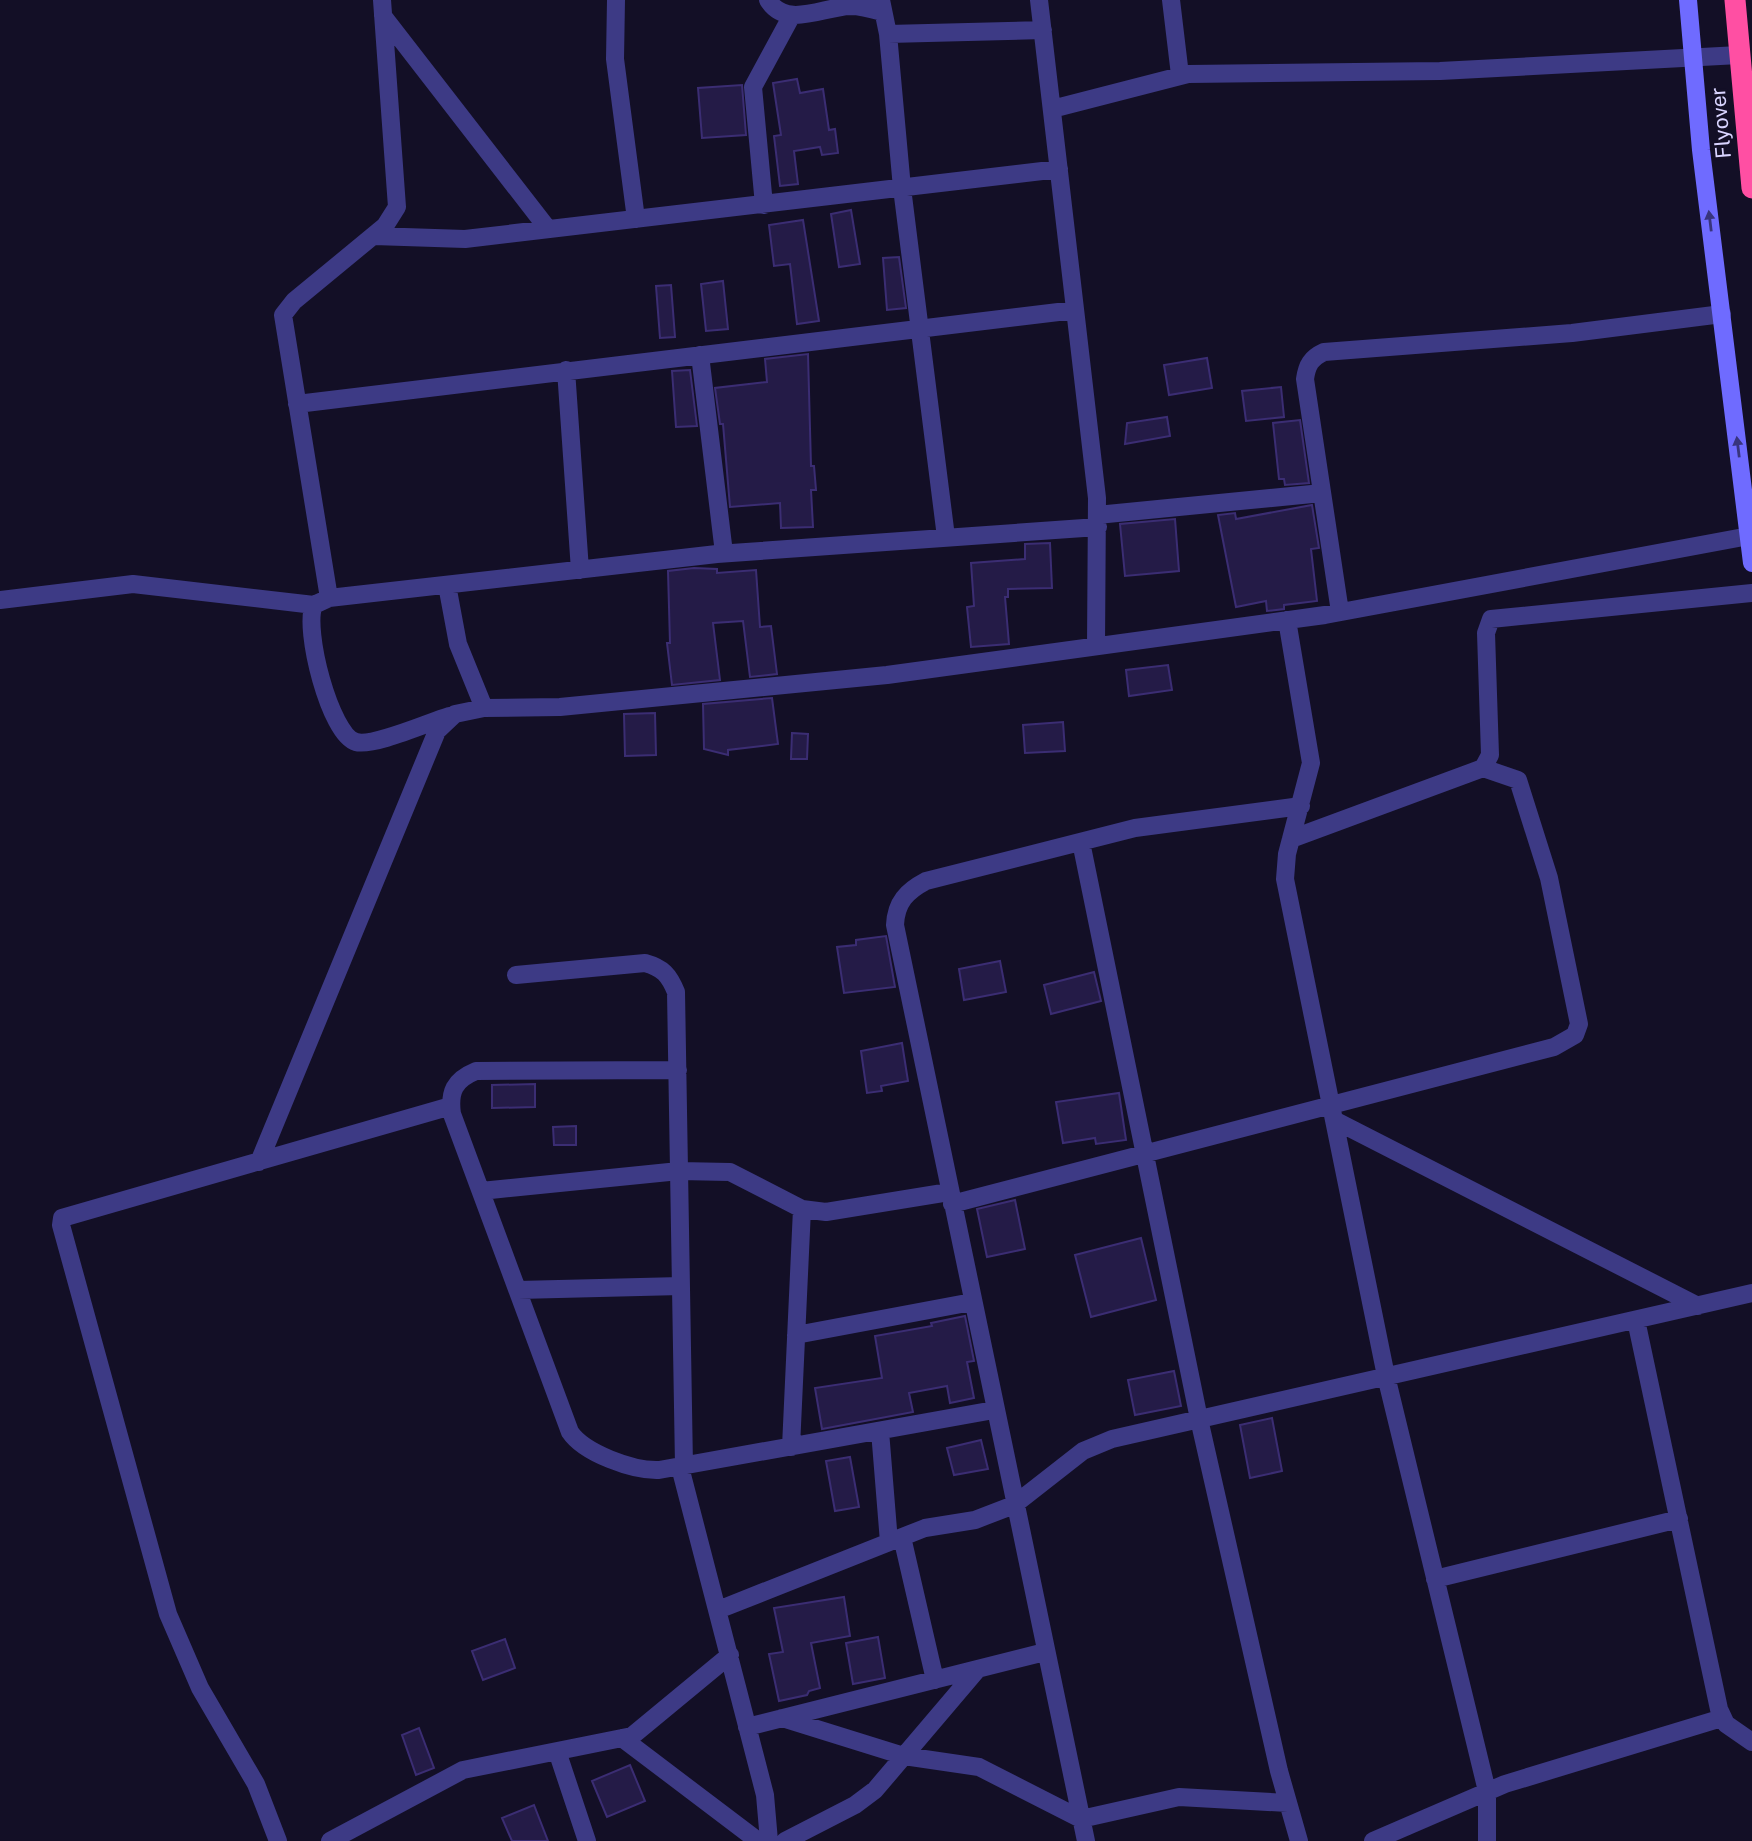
<svg xmlns="http://www.w3.org/2000/svg" width="1752" height="1841" viewBox="0 0 1752 1841" font-family="'Public Sans',sans-serif">
	<rect width="100%" height="100%" fill="#130f26"/>
	<!-- building -->
	<path fill="#241b47" stroke="#3b2d73" stroke-width="2" d="M 797,79 L 800,93 L 823,89 L 829,130 L 835,129 L 838,153 L 822,155 L 820,147 L 794,151 L 798,184 L 780,186 L 774,136 L 781,135 L 773,83 Z
		M 742,85 L 746,135 L 702,138 L 698,88 Z
		M 851,210 L 860,264 L 839,267 L 831,214 Z
		M 803,220 L 819,321 L 797,324 L 790,264 L 774,266 L 769,225 Z
		M 899,257 L 906,308 L 887,310 L 883,258 Z
		M 723,281 L 728,329 L 706,331 L 701,284 Z
		M 671,285 L 675,337 L 660,338 L 656,286 Z
		M 808,354 L 811,466 L 814,466 L 816,490 L 811,490 L 813,527 L 781,528 L 780,503 L 730,507 L 723,424 L 720,424 L 715,388 L 767,382 L 765,359 Z
		M 1207,358 L 1212,388 L 1169,395 L 1164,365 Z
		M 690,370 L 697,426 L 676,427 L 672,371 Z
		M 1281,387 L 1284,417 L 1246,421 L 1242,391 Z
		M 1167,417 L 1170,436 L 1125,444 L 1127,423 Z
		M 1300,420 L 1309,483 L 1285,485 L 1284,479 L 1279,479 L 1273,423 Z
		M 1312,505 L 1319,548 L 1311,549 L 1317,601 L 1284,605 L 1284,609 L 1267,611 L 1266,601 L 1236,607 L 1218,515 L 1235,513 L 1236,519 Z
		M 1175,519 L 1179,571 L 1125,576 L 1120,524 Z
		M 1050,543 L 1052,588 L 1008,589 L 1008,597 L 1005,597 L 1009,644 L 971,647 L 967,607 L 974,606 L 971,563 L 1025,559 L 1025,544 Z
		M 694,568 L 717,569 L 717,573 L 756,570 L 760,627 L 771,626 L 777,674 L 750,677 L 743,621 L 713,623 L 720,680 L 672,685 L 667,643 L 670,643 L 668,571 Z
		M 1168,665 L 1172,690 L 1129,696 L 1126,670 Z
		M 772,698 L 778,744 L 728,750 L 728,755 L 704,749 L 703,704 Z
		M 655,713 L 656,755 L 625,756 L 624,714 Z
		M 1063,722 L 1065,751 L 1025,753 L 1023,725 Z
		M 792,733 L 808,734 L 807,759 L 791,759 Z
		M 886,936 L 895,987 L 844,993 L 837,947 L 856,945 L 856,940 Z
		M 1000,961 L 1006,992 L 964,1000 L 959,969 Z
		M 1094,972 L 1101,1001 L 1051,1014 L 1044,985 Z
		M 902,1043 L 908,1081 L 881,1086 L 882,1091 L 867,1093 L 861,1051 Z
		M 535,1084 L 535,1107 L 492,1108 L 492,1085 Z
		M 1119,1093 L 1126,1140 L 1096,1144 L 1095,1138 L 1063,1143 L 1056,1102 Z
		M 576,1126 L 576,1145 L 554,1145 L 553,1127 Z
		M 1015,1200 L 1025,1249 L 987,1257 L 977,1209 Z
		M 1141,1238 L 1156,1300 L 1091,1317 L 1075,1255 Z
		M 965,1316 L 974,1361 L 967,1362 L 974,1398 L 950,1403 L 947,1386 L 909,1393 L 913,1412 L 822,1429 L 815,1388 L 882,1378 L 875,1336 L 932,1326 L 931,1323 Z
		M 1174,1371 L 1181,1406 L 1135,1415 L 1128,1380 Z
		M 1272,1418 L 1282,1471 L 1250,1478 L 1240,1425 Z
		M 981,1440 L 988,1469 L 954,1475 L 947,1448 Z
		M 850,1457 L 859,1507 L 835,1511 L 826,1461 Z
		M 844,1597 L 850,1636 L 811,1643 L 820,1688 L 809,1691 L 807,1695 L 779,1701 L 769,1654 L 783,1652 L 774,1608 Z
		M 878,1637 L 885,1678 L 853,1684 L 846,1643 Z
		M 505,1639 L 515,1668 L 483,1680 L 472,1651 Z
		M 419,1728 L 434,1768 L 416,1775 L 402,1735 Z
		M 630,1765 L 645,1801 L 607,1817 L 592,1781 Z
		M 534,1805 L 548,1841 L 512,1841 L 502,1818 Z"/>
	<g fill="none" stroke-linecap="round" stroke-linejoin="round">
		<!-- street -->
		<path stroke="#3d3a85" stroke-width="18" d="M 616,0 L 615,59 L 636,219
			M 768,0 C 786,29 823,7 850,6 C 861,6 872,9 882,12
			M 881,0 L 888,34 L 902,188 L 946,537
			M 1039,0 L 1097,498 L 1096,646
			M 1171,0 L 1180,75
			M 383,16 L 548,229
			M 888,34 L 1043,30
			M 1052,109 L 1188,74 L 1440,71 L 1739,55
			M 764,205 L 753,87 L 792,15
			M 374,236 L 465,239 L 1059,169
			M 700,355 L 724,553
			M 566,370 L 580,570
			M 297,404 L 1075,310
			M 1097,515 L 1322,493
			M 447,585 L 458,644 L 484,708
			M 329,598 L 283,315 L 294,301 L 385,226 L 397,207 L 382,0
			M 0,600 L 133,584 L 314,605
			M 1340,612 L 1305,379 C 1307,365 1311,358 1324,352 L 1572,333 L 1722,314
			M 1287,620 L 1311,763 L 1287,854 L 1285,879 L 1386,1376 L 1487,1791 L 1487,1841
			M 449,716 C 429,722 373,747 356,742 C 330,735 303,628 314,605 L 329,598 L 717,554 L 1098,527
			M 1291,839 L 1483,768 L 1490,755 L 1486,633 L 1491,619 L 1752,593
			M 1081,842 L 1199,1419 L 1279,1771 L 1299,1841
			M 516,975 L 645,963 C 663,968 669,975 676,992 L 684,1466
			M 678,1070 L 476,1071 C 454,1080 449,1092 452,1114 L 570,1432 C 584,1453 633,1471 659,1470 L 994,1410
			M 1334,1120 L 1698,1306
			M 259,1162 L 437,731 L 455,714 L 484,708 L 560,707 L 887,675 L 1325,615 L 1749,536
			M 481,1191 L 679,1171 L 730,1172 L 802,1209 L 826,1212 L 949,1192
			M 952,1204 L 1554,1047 L 1575,1035 L 1579,1024 L 1549,878 L 1518,780 L 1483,768
			M 518,1290 L 681,1286
			M 1636,1320 L 1719,1709 L 1726,1724 L 1752,1742
			M 796,1335 L 972,1302
			M 880,1431 L 889,1542
			M 791,1447 L 802,1209
			M 680,1467 L 765,1795 L 769,1841
			M 902,1537 L 935,1680
			M 1435,1579 L 1679,1519
			M 718,1610 L 925,1528 L 975,1520 L 1014,1505 L 1083,1451 L 1112,1439 L 1752,1293
			M 782,1718 L 904,1756 L 979,1767 L 1081,1819 L 1179,1797 L 1288,1803
			M 747,1727 L 1045,1652
			M 622,1738 L 758,1841
			M 557,1751 L 587,1841
			M 278,1841 L 256,1784 L 200,1688 L 168,1614 L 61,1225 L 62,1218 L 451,1106
			M 330,1841 L 463,1770 L 632,1736 L 730,1655
			M 785,1841 L 855,1805 L 875,1790 L 977,1670
			M 1086,1841 L 895,925 C 896,902 907,891 926,881 L 1135,828 L 1301,806
			M 1373,1841 L 1505,1784 L 1722,1718"/>
		<!-- secondary -->
		<path stroke="#6f6bff" stroke-width="18" d="M 1688,0 L 1701,150 L 1752,563"/>
		<!-- highway -->
		<path stroke="#ff4fa3" stroke-width="21" d="M 1735,0 L 1752,188"/>
	</g>
	<!-- one-way arrows -->
	<defs><path id="oneway-solid" d="M-6-.8H1V-3.2L6.5 0L1 3.2V.8H-6Z" transform="scale(1.75)"/></defs>
	<g fill="#38347d">
		<use href="#oneway-solid" transform="translate(1710 221) rotate(-97)"/>
		<use href="#oneway-solid" transform="translate(1738 447) rotate(-97)"/>
	</g>
	<g text-anchor="middle" stroke-width="6" stroke-linejoin="round" paint-order="stroke">
		<!-- street labels -->
		<g font-size="21" fill="#d9d4ff" stroke="#130f26">
			<text transform="translate(1721 123) rotate(-95)" y="7">Flyover</text>
		</g>
	</g>
</svg>
